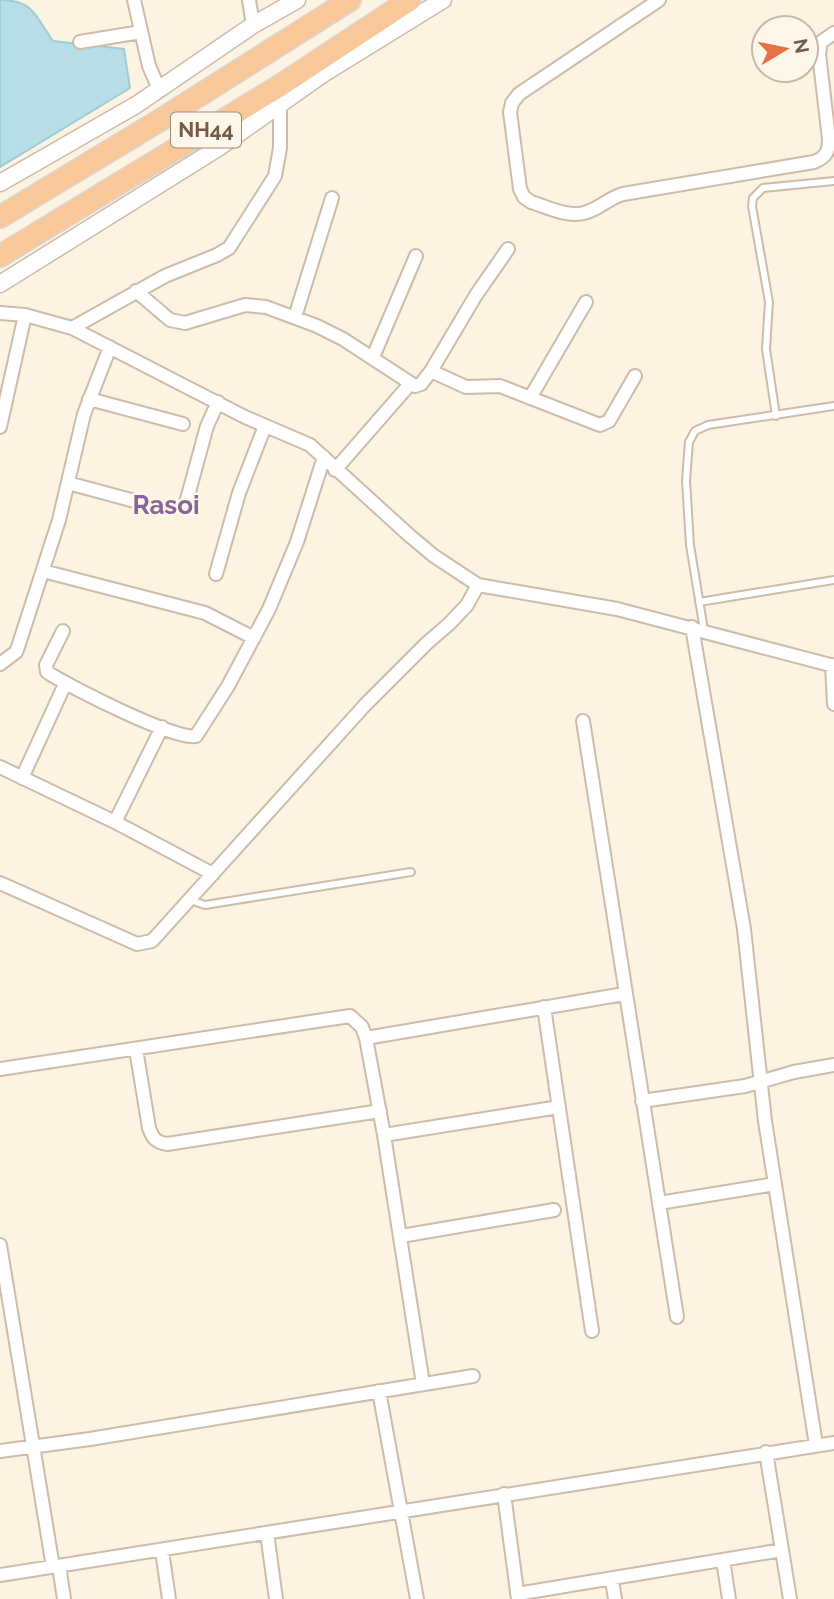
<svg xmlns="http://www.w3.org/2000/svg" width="834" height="1599" viewBox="0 0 834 1599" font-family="Raleway,sans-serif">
	<rect width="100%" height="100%" fill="#fcf3e3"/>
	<!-- water -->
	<path fill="#b7dde6" stroke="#9ecdd7" stroke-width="2" d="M 0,0 C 34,0 35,16 53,41 L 124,49 L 130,88 L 0,167 Z"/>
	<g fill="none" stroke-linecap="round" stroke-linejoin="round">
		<defs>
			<path id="service" d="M 776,416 L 766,349 L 769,302 L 752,206 L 753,198 L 763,188 L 834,181
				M 699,602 L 834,580
				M 704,630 L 690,545 L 686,480 L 689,442 L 695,431 L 708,425 L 834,406
				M 193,896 L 196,902 L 205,905 L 411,872"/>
			<path id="minor" d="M 134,0 L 149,66 L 159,89
				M 249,0 L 253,25
				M 659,0 L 519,94 L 512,103 L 510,112 L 520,189 L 524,197 L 531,202 C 547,207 571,219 587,212 C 600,208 609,198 623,194 L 814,162 C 826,157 829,152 829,139 L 819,54 L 821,42 L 834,33
				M 80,42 L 141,32
				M 136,291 L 170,320 L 185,323 L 245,305 L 266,307 L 317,326 L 343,339 L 415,386 L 421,384 L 431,371 L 476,295 L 508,249
				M 0,313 L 25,315 L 72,328 L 245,417 L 310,445 L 410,536 L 434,556 L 478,585 L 617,609 L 834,666
				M 295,317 L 332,198
				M 72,328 L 165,276 L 217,255 L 229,248 L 275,176 L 280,148 L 280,104
				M 373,357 L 416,256
				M 431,371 L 466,387 L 500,386 L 600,425 L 609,421 L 635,376
				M 530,398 L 586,302
				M 89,399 L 183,424
				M 0,427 L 25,315
				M 335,470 L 410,384
				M 68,483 L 142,503
				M 186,503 L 207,426 L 218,402
				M 43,571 L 205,613 L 254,638
				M 216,574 L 239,493 L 265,426
				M 692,627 L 744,929 L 765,1121 L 816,1445
				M 63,631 L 46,665 L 47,672 C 68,686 176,741 196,736 L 228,686 L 269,609 L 297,542 L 324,457
				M 0,664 L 16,652 L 18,647 L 59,520 L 84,414 L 110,347
				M 832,665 L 834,704
				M 583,721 L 677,1317
				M 0,767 L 115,822 L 213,874
				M 22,778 L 65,684
				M 115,822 L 162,727
				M 0,883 L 137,944 L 152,941 L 365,705 L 427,643 L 449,624 L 467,605 L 478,585
				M 544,1007 L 592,1331
				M 366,1038 L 624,994
				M 136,1049 L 149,1128 C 153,1139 156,1142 167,1144 L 380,1111
				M 0,1069 L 350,1016 L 362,1027 L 366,1038 L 384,1135
				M 642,1101 L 745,1086 L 794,1072 L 834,1065
				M 659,1203 L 775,1184
				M 401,1236 L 554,1210
				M 0,1245 L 53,1567
				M 423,1384 L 384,1135 L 559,1107
				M 379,1391 L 417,1599
				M 0,1451 L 90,1439 L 473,1376
				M 766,1452 L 790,1599
				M 504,1494 L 518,1599
				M 267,1533 L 276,1599
				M 162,1551 L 169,1599
				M 723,1560 L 729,1599
				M 59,1566 L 64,1599
				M 0,1575 L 834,1443
				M 612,1580 L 615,1599
				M 517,1594 L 782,1550"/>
			<path id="tertiary" d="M 0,183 L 136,105 L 253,25 L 297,0
				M 0,284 L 218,148 L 323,74 L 443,0"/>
			<path id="trunk" d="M 0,217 L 162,119 L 350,0
				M 0,256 L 281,85 L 410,0"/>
		</defs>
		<!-- service casing -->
		<use href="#service" stroke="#cebbaa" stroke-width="10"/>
		<!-- minor casing -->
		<use href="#minor" stroke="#cebbaa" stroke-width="16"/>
		<!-- tertiary casing -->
		<use href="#tertiary" stroke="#cebbaa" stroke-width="19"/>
		<!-- trunk casing -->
		<use href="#trunk" stroke="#dbd4d0" stroke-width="24"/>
		<!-- service -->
		<use href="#service" stroke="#fff" stroke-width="6"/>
		<!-- minor -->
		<use href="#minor" stroke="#fff" stroke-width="12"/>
		<!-- tertiary -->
		<use href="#tertiary" stroke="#fff" stroke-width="16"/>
		<!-- trunk -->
		<use href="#trunk" stroke="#f9c89a" stroke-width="21"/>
	</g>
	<g text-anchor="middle" stroke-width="5" stroke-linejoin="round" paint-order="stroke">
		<!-- shield labels -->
		<rect fill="#fff7e9" stroke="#9e8979" stroke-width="2" x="171" y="112.5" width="70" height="35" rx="5"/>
		<g font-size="21" font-weight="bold" fill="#745a49">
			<text x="206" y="137">NH44</text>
		</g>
		<!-- quarter labels -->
		<g font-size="26" font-weight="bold" fill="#886498" stroke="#fff7e9">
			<text x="166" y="514">Rasoi</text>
		</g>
	</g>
	<!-- north arrow -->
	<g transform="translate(785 49) rotate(80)"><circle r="33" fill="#fff7e9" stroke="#c7b8a9" stroke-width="2"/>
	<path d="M0-5L12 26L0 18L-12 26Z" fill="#e77047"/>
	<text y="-10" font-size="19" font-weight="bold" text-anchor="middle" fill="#745a49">N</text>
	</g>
</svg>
